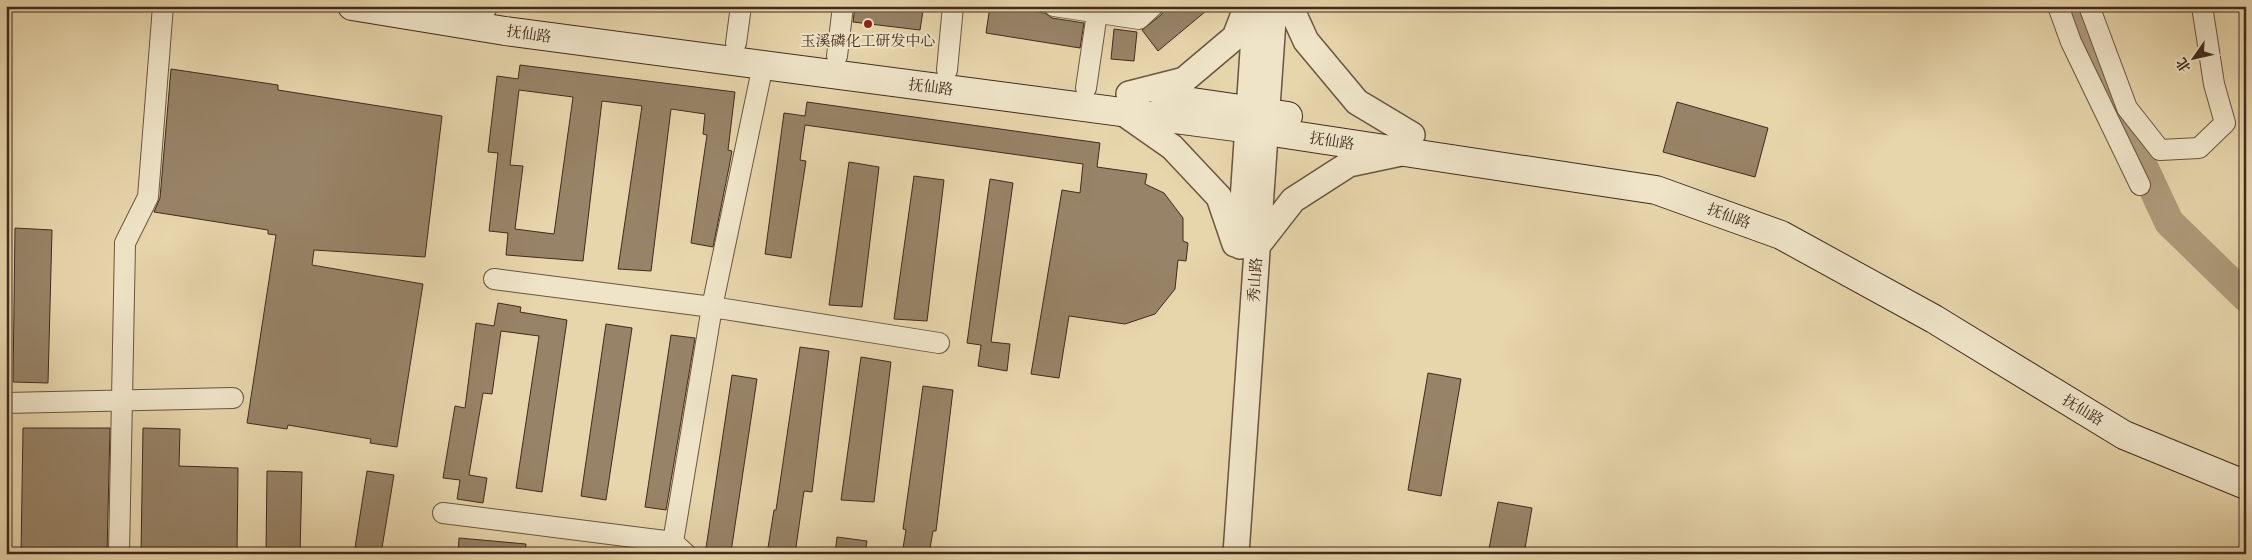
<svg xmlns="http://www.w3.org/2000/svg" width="2252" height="560" viewBox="0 0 2252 560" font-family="'Gentium Book Plus','Noto Serif SC',serif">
	<rect width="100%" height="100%" fill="#e7d5ab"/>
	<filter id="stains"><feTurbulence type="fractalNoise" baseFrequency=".004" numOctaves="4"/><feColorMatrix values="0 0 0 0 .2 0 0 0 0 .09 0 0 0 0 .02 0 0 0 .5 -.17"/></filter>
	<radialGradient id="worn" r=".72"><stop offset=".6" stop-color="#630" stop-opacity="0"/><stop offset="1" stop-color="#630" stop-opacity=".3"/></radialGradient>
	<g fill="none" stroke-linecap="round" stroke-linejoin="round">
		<!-- river -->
		<path stroke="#af9b7b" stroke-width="30" d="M 2077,6 L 2106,87 L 2169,222 L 2246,297"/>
	</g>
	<!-- building -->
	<path fill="#978367" stroke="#412a1d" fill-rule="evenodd" d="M 855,6 L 914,6 L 914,10 L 923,11 L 920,30 L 853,22 Z
		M 990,6 L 1045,13 L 1052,18 L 1084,23 L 1080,48 L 986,33 Z
		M 1167,6 L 1212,6 L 1158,51 L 1142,30 L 1161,15 Z
		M 1114,29 L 1137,32 L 1134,61 L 1111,59 Z
		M 520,65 L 735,92 L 728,150 L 732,151 L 729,167 L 713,247 L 691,243 L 707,135 L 703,134 L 705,114 L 671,109 L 651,271 L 618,269 L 642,106 L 602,101 L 583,261 L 506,255 L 508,233 L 489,231 L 498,153 L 488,152 L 497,76 L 518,79 ZM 519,90 L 573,97 L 554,234 L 515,229 L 523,166 L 510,165 Z
		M 171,69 L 278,85 L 278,90 L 442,116 L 425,257 L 314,250 L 312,265 L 423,284 L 397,447 L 370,443 L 371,439 L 288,425 L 287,429 L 247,423 L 276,235 L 268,234 L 268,230 L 154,212 L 160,198 Z
		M 807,102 L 1100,143 L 1097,167 L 1147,174 L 1145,184 L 1164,193 L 1183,218 L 1183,241 L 1188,243 L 1186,261 L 1178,260 L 1175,289 L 1155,314 L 1125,324 L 1069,316 L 1059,378 L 1031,374 L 1062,190 L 1080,193 L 1083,164 L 805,125 L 800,160 L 806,161 L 791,258 L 765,254 L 784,113 L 805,116 Z
		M 1677,102 L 1768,128 L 1755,177 L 1663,152 Z
		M 849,162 L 879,167 L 862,307 L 829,305 Z
		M 914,176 L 944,180 L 927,321 L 894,319 Z
		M 990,179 L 1013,183 L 991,342 L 1010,344 L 1007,371 L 978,366 L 981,345 L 967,343 Z
		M 15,228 L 52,230 L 48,383 L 13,382 Z
		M 498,303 L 521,307 L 520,312 L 567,320 L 542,492 L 516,488 L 539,336 L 501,331 L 492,394 L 483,393 L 469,475 L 487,478 L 483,503 L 457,499 L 460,480 L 443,478 L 455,406 L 465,408 L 476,323 L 494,326 Z
		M 606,324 L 632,328 L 606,500 L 581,496 Z
		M 671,335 L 695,338 L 666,510 L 645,507 Z
		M 800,347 L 829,351 L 812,492 L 804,491 L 795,554 L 767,554 L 774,510 L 776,510 Z
		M 861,357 L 891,362 L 874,502 L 841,500 Z
		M 1428,373 L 1461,379 L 1441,496 L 1408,490 Z
		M 732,375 L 757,379 L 731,552 L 706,548 Z
		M 923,386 L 953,390 L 936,531 L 933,531 L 929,554 L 902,554 L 906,530 L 903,529 Z
		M 23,428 L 110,428 L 107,554 L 21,554 Z
		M 143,428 L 180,429 L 179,466 L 238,468 L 237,554 L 141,554 Z
		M 267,471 L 302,472 L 300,554 L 266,554 Z
		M 367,471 L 394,475 L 381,554 L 354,554 Z
		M 1498,502 L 1532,508 L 1524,554 L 1488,554 Z
		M 837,537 L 867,541 L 865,554 L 835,554 Z
		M 459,538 L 526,544 L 525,554 L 458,554 Z"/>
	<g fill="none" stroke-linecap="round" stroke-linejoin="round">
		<defs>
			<path id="minor" d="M 1054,6 L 1139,19 L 1153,6
				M 2058,6 L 2071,42 L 2140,185
				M 2089,6 L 2127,108 L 2160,150 L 2199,148 L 2225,123 L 2214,84 L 2202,6
				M 486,9 L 487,6
				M 736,43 L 741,6
				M 837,56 L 843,6
				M 947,70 L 953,6
				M 1086,88 L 1097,13
				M 494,279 L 712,307 L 939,343
				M 6,403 L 233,398
				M 443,513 L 673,542 L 686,554
				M 119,554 L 125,243 L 148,197 L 163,6
				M 671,554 L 712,307 L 763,65"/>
			<path id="tertiary" d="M 1290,6 L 1306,41 L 1357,102 L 1412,135
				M 1129,94 L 1184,80 L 1235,37 L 1247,6
				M 1122,112 L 1172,147 L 1219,197 L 1235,244
				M 1258,245 L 1293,200 L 1349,164 L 1401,153
				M 1240,246 L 1256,6
				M 1236,554 L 1274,6"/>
			<path id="secondary" d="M 352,6 L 505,31 L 1266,131 L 1656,190 L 1781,235 L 1934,319 L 2124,435 L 2246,485
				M 1165,98 L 1288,116"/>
		</defs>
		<!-- minor casing -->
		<use href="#minor" stroke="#6a5540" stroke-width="22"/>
		<!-- tertiary casing -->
		<use href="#tertiary" stroke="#6a5540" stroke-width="28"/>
		<!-- secondary casing -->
		<use href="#secondary" stroke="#412a1d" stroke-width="30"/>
		<!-- minor -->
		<use href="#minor" stroke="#efe4c8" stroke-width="20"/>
		<!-- tertiary -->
		<use href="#tertiary" stroke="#efe4c8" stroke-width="25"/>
		<!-- secondary -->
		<use href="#secondary" stroke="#efe4c8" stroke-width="28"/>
	</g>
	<!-- markers -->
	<circle fill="#8f2418" stroke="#efe4c8" stroke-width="2" cx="868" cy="24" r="5"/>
	<g text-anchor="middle" stroke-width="4" stroke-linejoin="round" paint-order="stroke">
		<!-- street labels -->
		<g font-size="15" fill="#412a1d" stroke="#efe4c8">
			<text transform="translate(529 34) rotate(8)" y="5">抚仙路</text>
			<text transform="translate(931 87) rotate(7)" y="5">抚仙路</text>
			<text transform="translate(1332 141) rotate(9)" y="5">抚仙路</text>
			<text transform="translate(1729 216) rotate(20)" y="5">抚仙路</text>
			<text transform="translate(1255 280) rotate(-86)" y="5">秀山路</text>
			<text transform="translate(2083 410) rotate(31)" y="5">抚仙路</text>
		</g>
		<!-- poi labels -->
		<g font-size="15" fill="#412a1d" stroke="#efe4c8">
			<text x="868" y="46">玉溪磷化工研发中心</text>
		</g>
	</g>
	<!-- margin -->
	<rect width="2252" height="560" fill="none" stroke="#e7d5ab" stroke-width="25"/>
	<rect x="8" y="8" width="2237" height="545" fill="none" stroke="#412a1d" stroke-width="2.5"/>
	<rect x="12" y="12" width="2227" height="535" fill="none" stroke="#412a1d"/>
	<!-- north arrow -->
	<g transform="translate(2194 58) rotate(236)" stroke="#efe4c8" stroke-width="4" paint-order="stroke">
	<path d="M0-4L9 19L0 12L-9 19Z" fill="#412a1d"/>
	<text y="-8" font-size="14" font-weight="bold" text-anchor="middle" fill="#412a1d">北</text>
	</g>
	<rect width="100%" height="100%" filter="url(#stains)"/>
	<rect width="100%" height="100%" fill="url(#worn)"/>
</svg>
